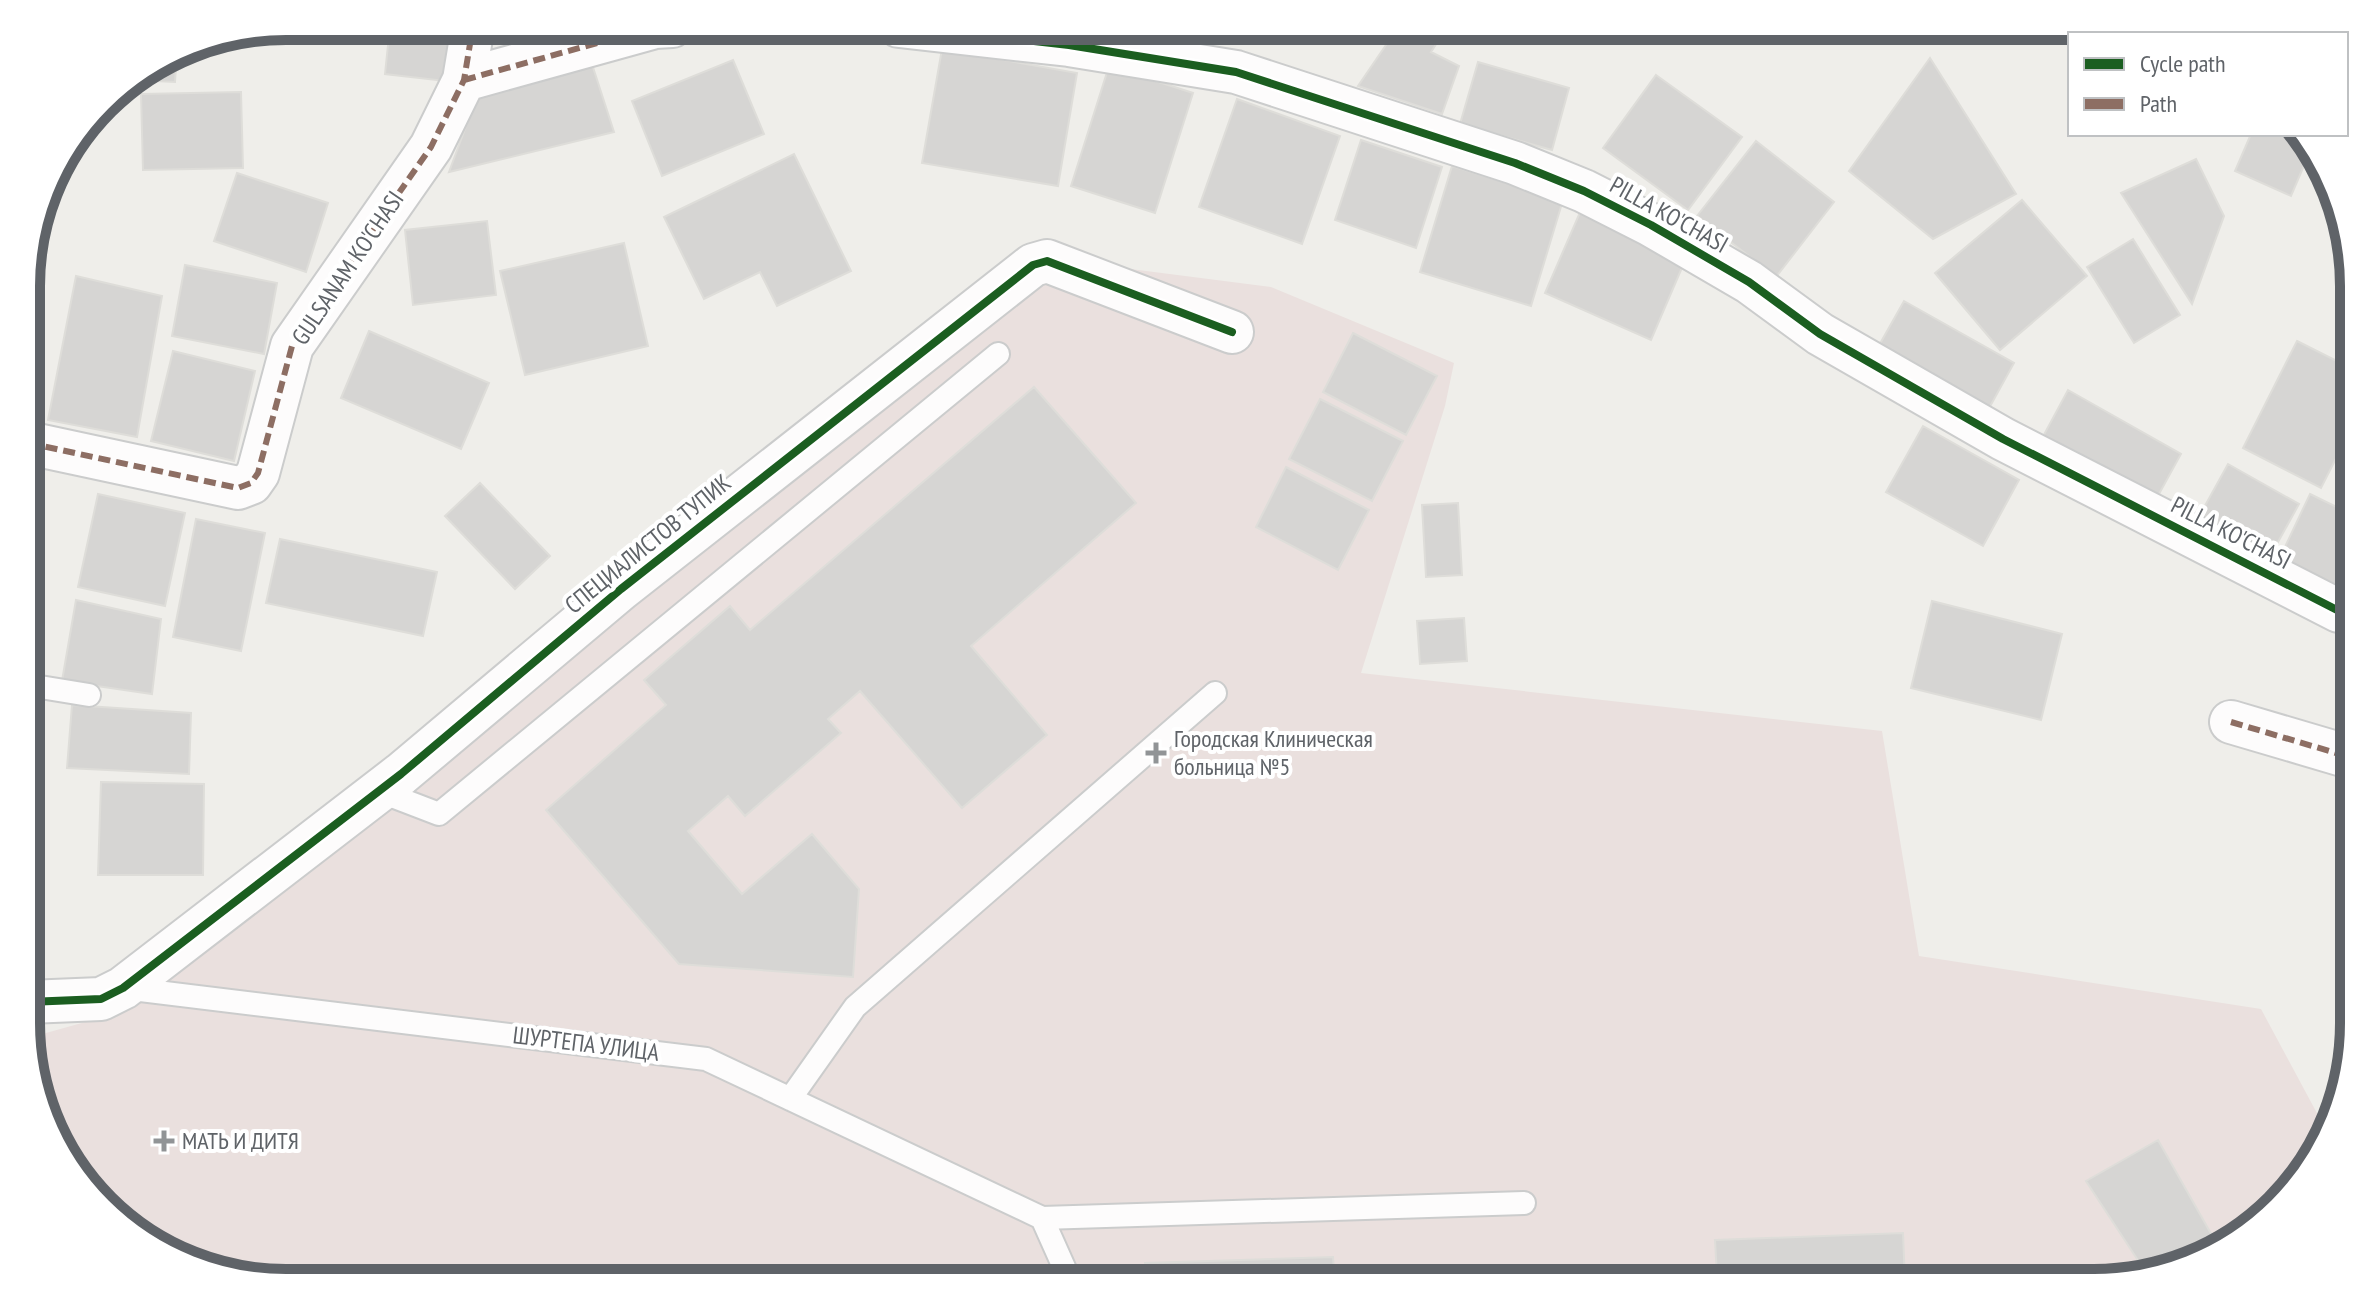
<svg xmlns="http://www.w3.org/2000/svg" width="2380" height="1309" viewBox="0 0 2380 1309" font-family="'PT Sans Narrow',sans-serif">
	<rect width="100%" height="100%" fill="#efeeea"/>
	<!-- medical -->
	<path fill="#eae0de" d="M 1076,262 L 1271,287 L 1454,363 L 1445,406 L 1361,673 L 1882,731 L 1919,956 L 2261,1009 L 2326,1130 L 2319,1153 L 2238,1239 L 2111,1282 L 285,1283 L 156,1248 L 70,1167 L 28,1057 L 28,1038 L 114,1014 L 621,589 Z"/>
	<!-- building -->
	<path fill="#d6d5d3" stroke="#deddd9" stroke-width="2" d="M 390,26 L 451,26 L 445,81 L 385,74 Z
		M 1056,26 L 1154,26 L 1152,43 Z
		M 1399,26 L 1448,26 L 1431,52 L 1459,66 L 1442,114 L 1358,86 Z
		M 942,49 L 1077,73 L 1058,186 L 922,163 Z
		M 177,52 L 175,82 L 131,80 Z
		M 590,58 L 614,132 L 449,172 L 482,83 Z
		M 1930,58 L 2016,194 L 1933,239 L 1849,171 Z
		M 733,60 L 764,134 L 662,176 L 632,101 Z
		M 1478,62 L 1569,88 L 1552,150 L 1460,124 Z
		M 1109,66 L 1193,93 L 1155,213 L 1071,186 Z
		M 1656,75 L 1742,137 L 1688,210 L 1603,148 Z
		M 241,92 L 243,168 L 143,170 L 141,94 Z
		M 1237,99 L 1340,136 L 1302,244 L 1199,207 Z
		M 2251,134 L 2302,134 L 2310,142 L 2312,147 L 2291,196 L 2235,171 Z
		M 1361,140 L 1442,167 L 1416,248 L 1335,220 Z
		M 1756,141 L 1834,202 L 1776,277 L 1697,216 Z
		M 794,154 L 851,271 L 777,306 L 760,272 L 704,299 L 664,217 Z
		M 2196,159 L 2224,216 L 2192,304 L 2121,193 Z
		M 1452,166 L 1563,200 L 1531,306 L 1420,272 Z
		M 237,173 L 328,203 L 306,272 L 214,241 Z
		M 2022,200 L 2087,276 L 2000,350 L 1935,273 Z
		M 1581,210 L 1687,256 L 1651,340 L 1545,293 Z
		M 487,221 L 496,295 L 413,305 L 405,230 Z
		M 2133,239 L 2180,315 L 2134,343 L 2087,267 Z
		M 624,243 L 648,346 L 525,375 L 500,271 Z
		M 185,265 L 277,283 L 264,354 L 172,336 Z
		M 76,276 L 162,296 L 137,437 L 48,420 Z
		M 1904,301 L 2014,363 L 1987,412 L 1877,349 Z
		M 369,331 L 489,383 L 461,449 L 341,398 Z
		M 1353,333 L 1437,376 L 1406,435 L 1323,392 Z
		M 2297,341 L 2353,369 L 2353,425 L 2321,488 L 2243,448 Z
		M 173,351 L 255,371 L 234,461 L 151,441 Z
		M 1034,387 L 1136,503 L 971,646 L 1047,735 L 962,808 L 860,691 L 828,719 L 841,733 L 745,816 L 728,796 L 688,831 L 742,894 L 812,834 L 859,889 L 853,977 L 679,964 L 546,810 L 666,705 L 644,680 L 730,606 L 750,630 Z
		M 2068,390 L 2181,454 L 2153,505 L 2040,442 Z
		M 1320,399 L 1403,441 L 1372,501 L 1289,459 Z
		M 1923,426 L 2019,480 L 1983,546 L 1886,492 Z
		M 2228,464 L 2299,504 L 2267,562 L 2196,522 Z
		M 1286,467 L 1369,510 L 1338,570 L 1256,527 Z
		M 480,483 L 550,556 L 515,589 L 445,516 Z
		M 98,494 L 185,513 L 165,606 L 78,587 Z
		M 2310,494 L 2353,515 L 2353,604 L 2275,568 Z
		M 1458,503 L 1462,575 L 1426,577 L 1422,505 Z
		M 196,519 L 265,533 L 241,651 L 173,637 Z
		M 280,539 L 437,572 L 423,636 L 266,603 Z
		M 76,600 L 161,619 L 152,694 L 62,681 Z
		M 1932,601 L 2062,634 L 2041,720 L 1911,688 Z
		M 28,605 L 40,607 L 31,669 L 28,669 Z
		M 1464,618 L 1467,661 L 1420,664 L 1417,621 Z
		M 72,705 L 191,713 L 189,774 L 67,768 Z
		M 101,782 L 204,784 L 203,875 L 98,875 Z
		M 2158,1140 L 2218,1246 L 2145,1271 L 2086,1181 Z
		M 2270,1205 L 2238,1239 L 2221,1245 L 2218,1241 Z
		M 1903,1233 L 1905,1283 L 1480,1283 L 1480,1273 L 1576,1269 L 1577,1282 L 1717,1276 L 1715,1240 Z
		M 1333,1257 L 1335,1283 L 1146,1283 L 1145,1263 Z"/>
	<g fill="none" stroke-linecap="round" stroke-linejoin="round">
		<defs>
			<path id="lane" d="M 28,685 L 89,695
				M 379,791 L 439,814 L 998,354
				M 124,988 L 706,1059 L 1042,1218 L 1071,1283
				M 790,1099 L 855,1007 L 1215,693
				M 1042,1218 L 1524,1203"/>
			<path id="street" d="M 899,26 L 1069,45 L 1236,72 L 1515,163 L 1584,191 L 1651,225 L 1749,282 L 1820,334 L 2003,439 L 2339,611 L 2353,613
				M 464,80 L 655,27 L 672,26
				M 28,443 L 238,488 L 251,483 L 258,473 L 292,346 L 431,147 L 464,80 L 473,26
				M 2231,722 L 2353,758
				M 28,1002 L 101,999 L 123,988 L 401,774 L 621,589 L 1033,265 L 1047,261 L 1232,332"/>
		</defs>
		<!-- lane casing -->
		<use href="#lane" stroke="#cbcccc" stroke-width="26"/>
		<!-- street casing -->
		<use href="#street" stroke="#cbcccc" stroke-width="46"/>
		<!-- lane -->
		<use href="#lane" stroke="#fdfcfc" stroke-width="22"/>
		<!-- street -->
		<use href="#street" stroke="#fdfcfc" stroke-width="42"/>
		<!-- quiet -->
		<path stroke="#8d6e63" stroke-width="6" stroke-dasharray="12 6" stroke-linecap="butt" d="M 464,80 L 655,27 L 672,26
			M 28,443 L 238,488 L 251,483 L 258,473 L 292,346 L 431,147 L 464,80 L 473,26
			M 2231,722 L 2353,758"/>
		<defs>
			<path id="cycleway" d="M 899,26 L 1069,45 L 1236,72 L 1515,163 L 1584,191 L 1651,225 L 1749,282 L 1820,334 L 2003,439 L 2339,611 L 2353,613
				M 28,1002 L 101,999 L 123,988 L 401,774 L 621,589 L 1033,265 L 1047,261 L 1232,332"/>
		</defs>
		<!-- cycleway casing -->
		<use href="#cycleway" stroke="#fff" stroke-width="13"/>
		<!-- cycleway -->
		<use href="#cycleway" stroke="#1b5e20" stroke-width="8"/>
	</g>
	<!-- markers -->
	<g fill="#919496" stroke="#fff" stroke-width="3">
		<path d="M1152 741h8v8h8v8h-8v8h-8v-8h-8v-8h8z"/>
		<path d="M160 1129h8v8h8v8h-8v8h-8v-8h-8v-8h8z"/>
	</g>
	<g text-anchor="middle" stroke-width="8" stroke-linejoin="round" paint-order="stroke">
		<!-- street labels -->
		<g font-size="24" fill="#5f6368" stroke="#fff">
			<text transform="translate(1669 215) rotate(29)" y="8">PILLA KO'CHASI</text>
			<text transform="translate(348 268) rotate(-56)" y="8">GULSANAM KO'CHASI</text>
			<text transform="translate(2231 533) rotate(27)" y="8">PILLA KO'CHASI</text>
			<text transform="translate(648 544) rotate(-39)" y="8">СПЕЦИАЛИСТОВ ТУПИК</text>
			<text transform="translate(586 1044) rotate(7)" y="8">ШУРТЕПА УЛИЦА</text>
		</g>
		<!-- poi labels -->
		<g font-size="24" fill="#5f6368" stroke="#fff" text-anchor="start">
			<text x="1174" y="747">Городская Клиническая<tspan x="1174" dy="28">больница №5</tspan></text>
			<text x="182" y="1149">МАТЬ И ДИТЯ</text>
		</g>
	</g>
	<!-- crop -->
	<path d="M0 0H2380V1309H0ZM286 40H2094A246 246 0 0 1 2340 286V1023A246 246 0 0 1 2094 1269H286A246 246 0 0 1 40 1023V286A246 246 0 0 1 286 40Z" fill="#fff" fill-rule="evenodd"/>
	<path fill="none" stroke="#5f6368" stroke-width="10" d="M286 40H2094A246 246 0 0 1 2340 286V1023A246 246 0 0 1 2094 1269H286A246 246 0 0 1 40 1023V286A246 246 0 0 1 286 40Z"/>
	<!-- legend -->
	<rect x="2068" y="32" width="280" height="104" fill="#ffffff" stroke="#bfc1c3" stroke-width="2"/>
	<rect x="2084" y="58" width="40" height="12" fill="#1b5e20" stroke="#bfc1c3" stroke-width="2"/>
	<text x="2140" y="72" font-size="24" fill="#5f6368">Cycle path</text>
	<rect x="2084" y="98" width="40" height="12" fill="#8d6e63" stroke="#bfc1c3" stroke-width="2"/>
	<text x="2140" y="112" font-size="24" fill="#5f6368">Path</text>
</svg>
